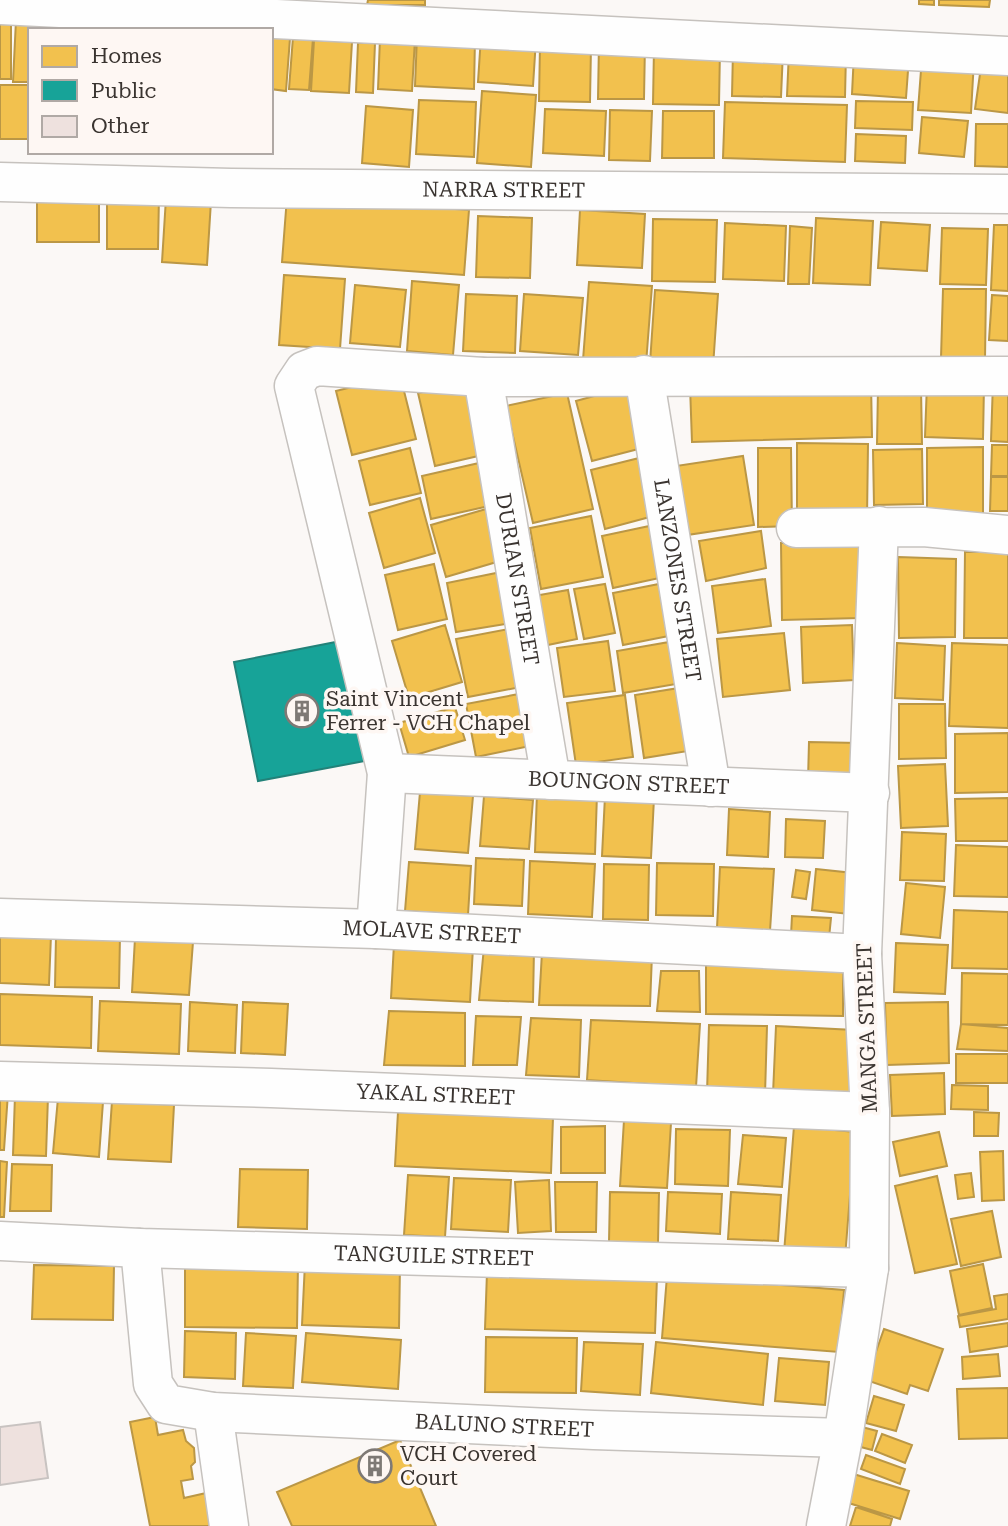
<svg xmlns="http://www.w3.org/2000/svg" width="1008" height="1526" viewBox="0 0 1008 1526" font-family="'Roboto Serif',serif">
	<rect width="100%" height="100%" fill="#fbf8f6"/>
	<!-- homes -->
	<path fill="#f2c14e" stroke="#bb9745" stroke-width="2" d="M 368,0 L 425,0 L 425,5 L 367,5 Z
		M 919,0 L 934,0 L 934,5 L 919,4 Z
		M 939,0 L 990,0 L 989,7 L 939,5 Z
		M 16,20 L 59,21 L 58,30 L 30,30 L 30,82 L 13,82 Z
		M 0,21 L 11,21 L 11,79 L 0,79 Z
		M 63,26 L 123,30 L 63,30 Z
		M 271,36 L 290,38 L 286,91 L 271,89 Z
		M 417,36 L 475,38 L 474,89 L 415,86 Z
		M 481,36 L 536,39 L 533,86 L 478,82 Z
		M 293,37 L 313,38 L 309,90 L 289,89 Z
		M 380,38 L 415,39 L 412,91 L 378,89 Z
		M 314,40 L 352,42 L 349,93 L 311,91 Z
		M 599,42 L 645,43 L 644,99 L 598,99 Z
		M 358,43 L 375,43 L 373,93 L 356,92 Z
		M 540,45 L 591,46 L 590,102 L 539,101 Z
		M 654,48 L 720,49 L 719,105 L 653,104 Z
		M 733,50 L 783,51 L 781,97 L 732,96 Z
		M 789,51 L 846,53 L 845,97 L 787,96 Z
		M 854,53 L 909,57 L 906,98 L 852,94 Z
		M 922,57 L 974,60 L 971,113 L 918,110 Z
		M 982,60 L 1008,64 L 1008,113 L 975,109 Z
		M 0,85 L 30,85 L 30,139 L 0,139 Z
		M 482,91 L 536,95 L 531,167 L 477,163 Z
		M 419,100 L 476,102 L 474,157 L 416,154 Z
		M 856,101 L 913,102 L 912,130 L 855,128 Z
		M 725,102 L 847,105 L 845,162 L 723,158 Z
		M 366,106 L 413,110 L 409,167 L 362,163 Z
		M 545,109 L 606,111 L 604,156 L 543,153 Z
		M 610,110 L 652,111 L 650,161 L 609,160 Z
		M 663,111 L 714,111 L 714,158 L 662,158 Z
		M 922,117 L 968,121 L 964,157 L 919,153 Z
		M 976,124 L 1008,124 L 1008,167 L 975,166 Z
		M 856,134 L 906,136 L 905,163 L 855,161 Z
		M 159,195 L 158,249 L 107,249 L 107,196 Z
		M 37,196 L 99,196 L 99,242 L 37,242 Z
		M 287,197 L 469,210 L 464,275 L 282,262 Z
		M 166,198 L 211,201 L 207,265 L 162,262 Z
		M 580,210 L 645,214 L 642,268 L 577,265 Z
		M 478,216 L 532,218 L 530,278 L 476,277 Z
		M 816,218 L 873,221 L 870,285 L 813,283 Z
		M 653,219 L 717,220 L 715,282 L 652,281 Z
		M 881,222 L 930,225 L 927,271 L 878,268 Z
		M 725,223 L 786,226 L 784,281 L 723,279 Z
		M 994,225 L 1008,225 L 1008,291 L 991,290 Z
		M 790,226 L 812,228 L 809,284 L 788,284 Z
		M 942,228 L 988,229 L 986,285 L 940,284 Z
		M 284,275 L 345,279 L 340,349 L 279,345 Z
		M 412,281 L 459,285 L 453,355 L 407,351 Z
		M 589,282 L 652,286 L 646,364 L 583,360 Z
		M 355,285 L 406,290 L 400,347 L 350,343 Z
		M 943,289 L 986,289 L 985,359 L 941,358 Z
		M 655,290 L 718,294 L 713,367 L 650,363 Z
		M 466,294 L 517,296 L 515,353 L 463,351 Z
		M 524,294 L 583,298 L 578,355 L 520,351 Z
		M 992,295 L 1008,296 L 1008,341 L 989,340 Z
		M 400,375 L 416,439 L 352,455 L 336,391 Z
		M 871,381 L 872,437 L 692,442 L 690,386 Z
		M 471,382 L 487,454 L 435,466 L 418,393 Z
		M 993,382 L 1008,383 L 1008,442 L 991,441 Z
		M 927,383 L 984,385 L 983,439 L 925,437 Z
		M 634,385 L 650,446 L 592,461 L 576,401 Z
		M 878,388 L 921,388 L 922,444 L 877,444 Z
		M 567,393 L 593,509 L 533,523 L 506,406 Z
		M 797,443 L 868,444 L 867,519 L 797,518 Z
		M 992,445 L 1008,445 L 1008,476 L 991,476 Z
		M 983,447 L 983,514 L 927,514 L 927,448 Z
		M 410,448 L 421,493 L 370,505 L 359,461 Z
		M 758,448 L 791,448 L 792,526 L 758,527 Z
		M 922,449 L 923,504 L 874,505 L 873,450 Z
		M 647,456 L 661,514 L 605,529 L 591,470 Z
		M 743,456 L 754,525 L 687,535 L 676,466 Z
		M 479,463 L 489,506 L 431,519 L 422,476 Z
		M 991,477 L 1008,477 L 1008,511 L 990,511 Z
		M 420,498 L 435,553 L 384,568 L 369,513 Z
		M 486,509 L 500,561 L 446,577 L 431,525 Z
		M 591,516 L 603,577 L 541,589 L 530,528 Z
		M 654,525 L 664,577 L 613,588 L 602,536 Z
		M 761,531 L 766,568 L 706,581 L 699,541 Z
		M 859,541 L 860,618 L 782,620 L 781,543 Z
		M 965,552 L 1008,552 L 1008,638 L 964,638 Z
		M 898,557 L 956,559 L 955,637 L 899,638 Z
		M 434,564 L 447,619 L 398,630 L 385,575 Z
		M 501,572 L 512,623 L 456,632 L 447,583 Z
		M 765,579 L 771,626 L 718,633 L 712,586 Z
		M 669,582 L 679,634 L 623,645 L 613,593 Z
		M 605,584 L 615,633 L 584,639 L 574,589 Z
		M 568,590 L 577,639 L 543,646 L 534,596 Z
		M 445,625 L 462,682 L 409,698 L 392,641 Z
		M 852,625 L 854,680 L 803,683 L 801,627 Z
		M 514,628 L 526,686 L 468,697 L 456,639 Z
		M 784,633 L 790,690 L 723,697 L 717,639 Z
		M 608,641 L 615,691 L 564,697 L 557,648 Z
		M 675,641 L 682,683 L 623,693 L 617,651 Z
		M 897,643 L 945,646 L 943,700 L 895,698 Z
		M 952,643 L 1008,645 L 1008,728 L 949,726 Z
		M 679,688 L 688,751 L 644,758 L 635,695 Z
		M 524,693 L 535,745 L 476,757 L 466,704 Z
		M 625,695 L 633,757 L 576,765 L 567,703 Z
		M 899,704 L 945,704 L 946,758 L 899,759 Z
		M 455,707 L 465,740 L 409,757 L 399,723 Z
		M 1008,733 L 1008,792 L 955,793 L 955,734 Z
		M 809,742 L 859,743 L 857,781 L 808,780 Z
		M 945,764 L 948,826 L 901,828 L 898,766 Z
		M 420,792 L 473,796 L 468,853 L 415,849 Z
		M 537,792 L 597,794 L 595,854 L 535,852 Z
		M 484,796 L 533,800 L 529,849 L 480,846 Z
		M 605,796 L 654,798 L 651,858 L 602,856 Z
		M 1008,798 L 1008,841 L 956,841 L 955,799 Z
		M 729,809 L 770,812 L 768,857 L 727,855 Z
		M 786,819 L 825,821 L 823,858 L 785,857 Z
		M 902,832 L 946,834 L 944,881 L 900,880 Z
		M 956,845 L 1008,847 L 1008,897 L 954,896 Z
		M 476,858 L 524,860 L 522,906 L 474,904 Z
		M 530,861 L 595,864 L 592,917 L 528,914 Z
		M 409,862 L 471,866 L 468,915 L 405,911 Z
		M 657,863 L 714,864 L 713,916 L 656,915 Z
		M 604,864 L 649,865 L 648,920 L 603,919 Z
		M 720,867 L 774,869 L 770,931 L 717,928 Z
		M 816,869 L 853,873 L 849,914 L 812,910 Z
		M 796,870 L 810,872 L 806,899 L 792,897 Z
		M 906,883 L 945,887 L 940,938 L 901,934 Z
		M 954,910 L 1008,912 L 1008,969 L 952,968 Z
		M 792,916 L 831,918 L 829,938 L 791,935 Z
		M 0,934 L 51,935 L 49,985 L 0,983 Z
		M 56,936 L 120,936 L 119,988 L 55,987 Z
		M 135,938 L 193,942 L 189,995 L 132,992 Z
		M 896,943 L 948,945 L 945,994 L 894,992 Z
		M 394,944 L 473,947 L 470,1002 L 391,998 Z
		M 484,947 L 534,949 L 533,1002 L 479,1000 Z
		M 542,952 L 652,954 L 650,1006 L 539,1005 Z
		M 706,961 L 843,966 L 843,1016 L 706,1014 Z
		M 661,971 L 699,971 L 700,1012 L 657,1011 Z
		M 962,973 L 1008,974 L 1008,1025 L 961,1024 Z
		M 0,994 L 92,997 L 91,1048 L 0,1045 Z
		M 100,1001 L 181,1004 L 179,1054 L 98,1051 Z
		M 190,1002 L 237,1005 L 235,1053 L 188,1051 Z
		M 243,1002 L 288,1004 L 285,1055 L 241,1053 Z
		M 948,1002 L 949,1063 L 887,1065 L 885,1003 Z
		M 389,1011 L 465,1013 L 465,1066 L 384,1065 Z
		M 476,1016 L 521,1017 L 517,1065 L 473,1065 Z
		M 531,1018 L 581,1020 L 579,1077 L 526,1075 Z
		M 591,1020 L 700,1024 L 696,1087 L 587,1080 Z
		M 961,1024 L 1008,1028 L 1008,1051 L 957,1049 Z
		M 709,1025 L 767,1026 L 765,1095 L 707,1093 Z
		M 776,1026 L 854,1030 L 851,1097 L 773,1094 Z
		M 956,1054 L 1008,1054 L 1008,1083 L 956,1083 Z
		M 944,1073 L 945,1114 L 892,1116 L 890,1075 Z
		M 952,1085 L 988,1086 L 988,1110 L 951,1109 Z
		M 0,1093 L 8,1093 L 4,1150 L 0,1150 Z
		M 15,1095 L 48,1096 L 46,1156 L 13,1155 Z
		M 58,1098 L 103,1102 L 99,1157 L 53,1153 Z
		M 112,1101 L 174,1105 L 171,1162 L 108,1159 Z
		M 398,1112 L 553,1118 L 551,1173 L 395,1166 Z
		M 974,1112 L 999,1113 L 998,1136 L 974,1136 Z
		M 624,1120 L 671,1123 L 667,1188 L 620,1186 Z
		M 605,1126 L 605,1173 L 561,1173 L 561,1127 Z
		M 794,1126 L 855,1132 L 845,1258 L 784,1253 Z
		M 676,1129 L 730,1130 L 728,1186 L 675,1184 Z
		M 939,1132 L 947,1166 L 900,1176 L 893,1142 Z
		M 743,1135 L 786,1138 L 782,1187 L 738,1184 Z
		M 1003,1151 L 1004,1200 L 982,1201 L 980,1152 Z
		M 0,1161 L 7,1162 L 4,1217 L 0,1217 Z
		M 12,1164 L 52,1165 L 51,1211 L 10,1211 Z
		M 240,1169 L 308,1170 L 307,1229 L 238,1227 Z
		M 971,1173 L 974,1197 L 958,1199 L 955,1175 Z
		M 408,1175 L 449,1177 L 445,1237 L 404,1235 Z
		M 937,1176 L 957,1264 L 915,1273 L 895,1186 Z
		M 454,1178 L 511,1180 L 508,1232 L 451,1229 Z
		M 549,1180 L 551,1231 L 518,1233 L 515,1182 Z
		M 555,1182 L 597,1182 L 596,1232 L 556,1232 Z
		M 610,1192 L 659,1193 L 658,1243 L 609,1242 Z
		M 668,1192 L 722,1194 L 720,1234 L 666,1231 Z
		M 731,1192 L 781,1195 L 778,1241 L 728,1239 Z
		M 992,1211 L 1001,1257 L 961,1266 L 951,1219 Z
		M 185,1262 L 298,1263 L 297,1328 L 185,1327 Z
		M 305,1263 L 400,1266 L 399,1328 L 302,1325 Z
		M 983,1264 L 992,1308 L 959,1315 L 950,1271 Z
		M 34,1265 L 114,1266 L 113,1320 L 32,1319 Z
		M 487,1272 L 657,1277 L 655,1333 L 485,1329 Z
		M 667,1276 L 844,1290 L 839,1352 L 662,1338 Z
		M 1008,1294 L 1008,1319 L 960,1327 L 958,1316 L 996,1309 L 994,1296 Z
		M 1008,1323 L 1008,1346 L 970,1352 L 967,1329 Z
		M 884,1329 L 943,1349 L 928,1391 L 910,1385 L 907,1394 L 866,1380 Z
		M 185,1331 L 236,1333 L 235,1379 L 184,1377 Z
		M 246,1333 L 296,1336 L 293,1388 L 243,1386 Z
		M 306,1333 L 401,1340 L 398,1389 L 302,1382 Z
		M 486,1337 L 577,1338 L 576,1393 L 485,1392 Z
		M 584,1342 L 643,1344 L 640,1395 L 581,1391 Z
		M 656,1342 L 768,1354 L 763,1405 L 651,1393 Z
		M 998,1354 L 1000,1376 L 963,1379 L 962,1357 Z
		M 779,1358 L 829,1362 L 825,1405 L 775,1401 Z
		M 1008,1388 L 1008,1438 L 959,1439 L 957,1389 Z
		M 874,1396 L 904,1405 L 896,1431 L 866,1423 Z
		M 155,1417 L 158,1435 L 183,1430 L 186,1441 L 194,1448 L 195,1462 L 191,1466 L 193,1479 L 181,1481 L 184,1498 L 215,1491 L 223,1526 L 150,1526 L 130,1422 Z
		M 862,1427 L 877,1431 L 872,1450 L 857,1446 Z
		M 882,1434 L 912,1445 L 905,1463 L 875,1451 Z
		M 400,1440 L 436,1526 L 292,1526 L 277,1492 Z
		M 866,1455 L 905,1469 L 900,1484 L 861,1469 Z
		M 847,1472 L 909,1491 L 900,1519 L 839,1500 Z
		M 856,1507 L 892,1519 L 890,1526 L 850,1526 Z"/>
	<!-- public -->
	<path fill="#17a398" stroke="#228279" stroke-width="2" d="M 346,640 L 370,760 L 258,781 L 234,662 Z"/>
	<!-- building -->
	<path fill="#eee1de" stroke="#c8c3c1" stroke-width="2" d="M 40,1422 L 48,1478 L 0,1485 L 0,1427 Z"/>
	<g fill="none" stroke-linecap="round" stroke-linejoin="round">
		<defs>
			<g id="street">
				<path d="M 0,5 L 1008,56"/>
				<path id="s1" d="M 0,182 L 231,188 L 1008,194"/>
				<path id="s2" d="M 644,375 L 711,787"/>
				<path id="s3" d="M 483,377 L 551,780"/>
				<path d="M 796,528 L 924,527 L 1008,535"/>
				<path id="s4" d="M 387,773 L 870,793"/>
				<path id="s5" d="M 0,918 L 376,929 L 862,954"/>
				<path d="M 376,929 L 387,773 L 294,386 L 304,371 L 317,366 L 483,377 L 1008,376"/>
				<path id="s6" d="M 0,1081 L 271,1088 L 870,1112"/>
				<path id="s7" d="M 0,1241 L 140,1248 L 869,1268"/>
				<path id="s8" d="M 140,1248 L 153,1384 L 166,1404 L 213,1412 L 594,1430 L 843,1438"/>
				<path d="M 213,1412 L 229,1526"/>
				<path d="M 826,1526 L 843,1438 L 869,1268 L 870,1112 L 862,954 L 879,526"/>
			</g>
		</defs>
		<!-- street casing -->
		<use href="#street" stroke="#c6c2be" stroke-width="41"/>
		<!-- street -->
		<use href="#street" stroke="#fefefe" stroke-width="38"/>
	</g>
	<!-- icons -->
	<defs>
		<symbol id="building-ring" viewBox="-11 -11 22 22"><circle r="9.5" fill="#fef7f3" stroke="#7e7975" stroke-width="1.5"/><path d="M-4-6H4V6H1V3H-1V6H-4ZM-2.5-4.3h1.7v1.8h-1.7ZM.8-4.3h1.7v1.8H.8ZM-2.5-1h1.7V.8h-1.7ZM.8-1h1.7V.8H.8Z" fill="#7e7975"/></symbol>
	</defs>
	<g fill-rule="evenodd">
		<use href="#building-ring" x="283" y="692" width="38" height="38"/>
		<use href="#building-ring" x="356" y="1447" width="38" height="38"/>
	</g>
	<g text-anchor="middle" stroke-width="7" stroke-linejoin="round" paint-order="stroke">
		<!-- street labels -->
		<g font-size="21" fill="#3a3430" stroke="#fef7f3">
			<text dy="7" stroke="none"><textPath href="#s1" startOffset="504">NARRA STREET</textPath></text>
			<text dy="7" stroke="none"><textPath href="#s3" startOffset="205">DURIAN STREET</textPath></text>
			<text dy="7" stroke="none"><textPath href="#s2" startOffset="208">LANZONES STREET</textPath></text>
			<text dy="7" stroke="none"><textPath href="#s4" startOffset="242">BOUNGON STREET</textPath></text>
			<text dy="7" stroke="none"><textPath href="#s5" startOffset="432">MOLAVE STREET</textPath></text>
			<text transform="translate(867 1028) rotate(-92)" y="7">MANGA STREET</text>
			<text dy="7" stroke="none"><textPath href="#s6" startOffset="436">YAKAL STREET</textPath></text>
			<text dy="7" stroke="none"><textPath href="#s7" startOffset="434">TANGUILE STREET</textPath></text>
			<text dy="7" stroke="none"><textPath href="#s8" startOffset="500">BALUNO STREET</textPath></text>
		</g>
		<!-- poi labels -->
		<g font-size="21" fill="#3a3430" stroke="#fef7f3" text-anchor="start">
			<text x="326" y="706">Saint Vincent<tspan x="326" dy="24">Ferrer - VCH Chapel</tspan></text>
			<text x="400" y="1461">VCH Covered<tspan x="400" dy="24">Court</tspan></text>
		</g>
	</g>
	<!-- legend -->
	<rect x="28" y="28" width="245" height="126" fill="#fef7f3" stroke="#b0a9a5" stroke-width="2"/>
	<rect x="42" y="46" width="35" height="21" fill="#f2c14e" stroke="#b0a9a5" stroke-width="2"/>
	<text x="91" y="63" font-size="21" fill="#3a3430">Homes</text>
	<rect x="42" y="80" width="35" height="21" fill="#17a398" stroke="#b0a9a5" stroke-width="2"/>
	<text x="91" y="98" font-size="21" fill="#3a3430">Public</text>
	<rect x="42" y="116" width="35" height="21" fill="#eee1de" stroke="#b0a9a5" stroke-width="2"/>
	<text x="91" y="133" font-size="21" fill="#3a3430">Other</text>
</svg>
